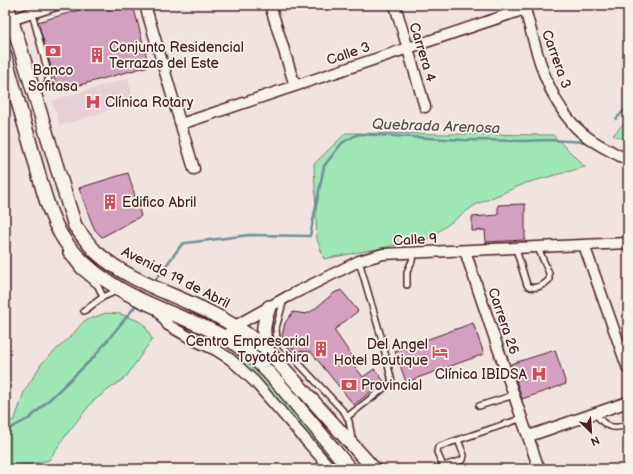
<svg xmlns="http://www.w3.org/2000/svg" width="633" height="474" viewBox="0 0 633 474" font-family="'Balsamiq Sans',sans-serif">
	<rect width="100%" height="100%" fill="#f0e3e0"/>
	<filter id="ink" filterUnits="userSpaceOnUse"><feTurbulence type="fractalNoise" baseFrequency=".025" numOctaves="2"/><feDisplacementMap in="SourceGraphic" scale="8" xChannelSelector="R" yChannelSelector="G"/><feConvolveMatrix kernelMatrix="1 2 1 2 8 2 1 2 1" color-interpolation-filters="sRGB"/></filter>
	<g filter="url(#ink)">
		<!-- built -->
		<path fill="#e7cfd6" d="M 128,78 L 134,102 L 60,126 L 52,101 Z"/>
		<!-- green -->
		<path fill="#9ee7b5" stroke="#748370" d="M 628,119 L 628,141 L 613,135 Z
			M 346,133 L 553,135 L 585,167 L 526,183 L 475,205 L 428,239 L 324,259 L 317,239 L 314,164 Z
			M 106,313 L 121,314 L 143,323 L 152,339 L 126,377 L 93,401 L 66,435 L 49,460 L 5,469 L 5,424 L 15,419 L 24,392 L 42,363 L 72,335 L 84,321 Z
			M 239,354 L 264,375 L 343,469 L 338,469 L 261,381 L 235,356 Z"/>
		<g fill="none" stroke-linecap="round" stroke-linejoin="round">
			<!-- stream -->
			<path stroke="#709098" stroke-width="2.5" d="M 616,119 L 628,106
				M 156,279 L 182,244 L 186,243 L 249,235 L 310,236 L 324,166 L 342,143 L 358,134 L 464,140 L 523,141 L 548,140 L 586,142
				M 5,431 L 30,418 L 94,357 L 137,304"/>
		</g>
		<!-- building -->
		<path fill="#d3a1bf" stroke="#4a1f2b" d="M 96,5 L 133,5 L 149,66 L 58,91 L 38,22 Z
			M 128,173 L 141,216 L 102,237 L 95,230 L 91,221 L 79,188 Z
			M 525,204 L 525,240 L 486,242 L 485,230 L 472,231 L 472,217 L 498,215 L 498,205 Z
			M 341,290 L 358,311 L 334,330 L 356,362 L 353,364 L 363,377 L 374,369 L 384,381 L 354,405 L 311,352 L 297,351 L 291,347 L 282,336 L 285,323 L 293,312 L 306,314 L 312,311 L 334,293 Z
			M 473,323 L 484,354 L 406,382 L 395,351 Z
			M 555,350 L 566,384 L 522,399 L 511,364 Z"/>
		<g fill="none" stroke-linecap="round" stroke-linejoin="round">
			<defs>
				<path id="service" d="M 32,13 L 49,76 L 47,85 L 34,91
					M 516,249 L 527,285 C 534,291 544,285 549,280 L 549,273 L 538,248
					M 66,253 L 79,270 L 98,286 L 103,297
					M 407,285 L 407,272 L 412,261 L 414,252
					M 284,299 L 276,328 L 277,340 L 345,413 L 349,421 L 352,439
					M 84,311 L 103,297 L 119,290
					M 479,406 L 514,395
					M 595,413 C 605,427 612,430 628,425
					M 347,417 L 392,382 L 382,340 L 359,261
					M 458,440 L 464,455 L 463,460 L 443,466 L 437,452 L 438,447 C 466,437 494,428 523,418"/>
				<path id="minor" d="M 145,5 L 194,169
					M 270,5 L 295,86
					M 395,5 L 425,107
					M 524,5 C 535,45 544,91 572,123 C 586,140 609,150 628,160
					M 5,22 L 56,5
					M 181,124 L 525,9
					M 584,245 L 628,369
					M 465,251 L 539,469
					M 156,307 L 168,325 L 194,340 L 216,350 L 230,359 L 240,368 L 255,382 L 331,469
					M 225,337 L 235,326 L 287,297 L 359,261 L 383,254 L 628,243
					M 529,436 L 628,402"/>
				<path id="secondary" d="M 7,5 L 75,226 C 82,235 88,244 96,252 C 128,281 174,294 211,313 C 231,323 250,335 267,350 L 374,469
					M 5,56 C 14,89 24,122 33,154 C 42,185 50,225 71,249 C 99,283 140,301 180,317 C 198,324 218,332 234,343 C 260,360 280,385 300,409 C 317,429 333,449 350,469
					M 267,350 C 262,330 263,326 269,307"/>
			</defs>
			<!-- service casing -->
			<use href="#service" stroke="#4a1f2b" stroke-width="8"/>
			<!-- minor casing -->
			<use href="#minor" stroke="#4a1f2b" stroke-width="13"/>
			<!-- secondary casing -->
			<use href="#secondary" stroke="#4a1f2b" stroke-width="16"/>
			<!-- service -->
			<use href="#service" stroke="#f7f3e8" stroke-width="5"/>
			<!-- minor -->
			<use href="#minor" stroke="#f7f3e8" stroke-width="10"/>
			<!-- secondary -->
			<use href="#secondary" stroke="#f7f3e8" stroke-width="13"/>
		</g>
	</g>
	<!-- icons -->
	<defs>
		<symbol id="bank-bare" viewBox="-9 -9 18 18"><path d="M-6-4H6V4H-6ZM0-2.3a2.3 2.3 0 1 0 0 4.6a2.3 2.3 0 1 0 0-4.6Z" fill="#d1495b" stroke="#f7f3e8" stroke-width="2.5" paint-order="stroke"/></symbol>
		<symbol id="building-bare" viewBox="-9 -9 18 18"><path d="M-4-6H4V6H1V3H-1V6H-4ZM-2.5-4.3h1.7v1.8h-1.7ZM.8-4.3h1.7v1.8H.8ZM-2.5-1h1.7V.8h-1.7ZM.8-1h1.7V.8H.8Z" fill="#d1495b" stroke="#f7f3e8" stroke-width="2.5" paint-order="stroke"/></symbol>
		<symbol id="hospital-bare" viewBox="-9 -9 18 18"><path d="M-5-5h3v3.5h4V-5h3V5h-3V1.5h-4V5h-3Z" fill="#d1495b" stroke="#f7f3e8" stroke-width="2.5" paint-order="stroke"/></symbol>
		<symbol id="hotel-bare" viewBox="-9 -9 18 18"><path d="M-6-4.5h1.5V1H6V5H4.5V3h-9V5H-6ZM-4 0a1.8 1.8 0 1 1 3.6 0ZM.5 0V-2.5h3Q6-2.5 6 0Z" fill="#d1495b" stroke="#f7f3e8" stroke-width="2.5" paint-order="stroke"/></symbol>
	</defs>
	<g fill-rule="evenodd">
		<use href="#bank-bare" x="42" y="40" width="22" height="22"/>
		<use href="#building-bare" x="86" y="44" width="22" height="22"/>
		<use href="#hospital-bare" x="82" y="91" width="22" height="22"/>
		<use href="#building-bare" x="99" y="191" width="22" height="22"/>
		<use href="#building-bare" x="310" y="338" width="22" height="22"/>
		<use href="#hotel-bare" x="429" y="341" width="22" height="22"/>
		<use href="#hospital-bare" x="528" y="363" width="22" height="22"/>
		<use href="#bank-bare" x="338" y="374" width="22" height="22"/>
	</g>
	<g text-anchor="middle" stroke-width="3.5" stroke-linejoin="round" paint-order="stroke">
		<!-- poi labels -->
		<g font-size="14" fill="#4a1f2b" stroke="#f7f3e8" text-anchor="start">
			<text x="109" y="52">Conjunto Residencial<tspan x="109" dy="16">Terrazas del Este</tspan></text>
			<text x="53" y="75" text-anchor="middle">Banco<tspan x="53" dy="16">Sofitasa</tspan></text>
			<text x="105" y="107">Clínica Rotary</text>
			<text x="122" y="207">Edifico Abril</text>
			<text x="309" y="346" text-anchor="end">Centro Empresarial<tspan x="309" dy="16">Toyotáchira</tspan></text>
			<text x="428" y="349" text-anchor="end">Del Angel<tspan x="428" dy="16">Hotel Boutique</tspan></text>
			<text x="527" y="379" text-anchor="end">Clínica IBIDSA</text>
			<text x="361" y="390">Provincial</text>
		</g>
		<!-- street labels -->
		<g font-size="14" fill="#4a1f2b" stroke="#f7f3e8">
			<text transform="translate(423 52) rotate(73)" y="5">Carrera 4</text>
			<text transform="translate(348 53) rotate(-19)" y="5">Calle 3</text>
			<text transform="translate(557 59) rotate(70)" y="5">Carrera 3</text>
			<text transform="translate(415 239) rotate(-3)" y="5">Calle 9</text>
			<text transform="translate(176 277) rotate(27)" y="5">Avenida 19 de Abril</text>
			<text transform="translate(504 321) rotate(71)" y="5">Carrera 26</text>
		</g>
		<!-- water labels -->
		<g font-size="15" font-style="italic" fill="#5a4e58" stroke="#f7f3e8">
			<text transform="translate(436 126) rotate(2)" y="5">Quebrada Arenosa</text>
		</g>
	</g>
	<!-- margin -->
	<rect width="633" height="474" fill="none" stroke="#f7f3e8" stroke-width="20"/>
	<rect x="10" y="10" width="613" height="454" fill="none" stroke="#4a1f2b" stroke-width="1.5" filter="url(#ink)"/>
	<!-- north arrow -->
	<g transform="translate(591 432) rotate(155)" stroke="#f7f3e8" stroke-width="3" paint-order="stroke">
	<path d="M0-3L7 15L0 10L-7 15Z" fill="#4a1f2b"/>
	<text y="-6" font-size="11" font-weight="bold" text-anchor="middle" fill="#4a1f2b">N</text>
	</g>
</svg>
